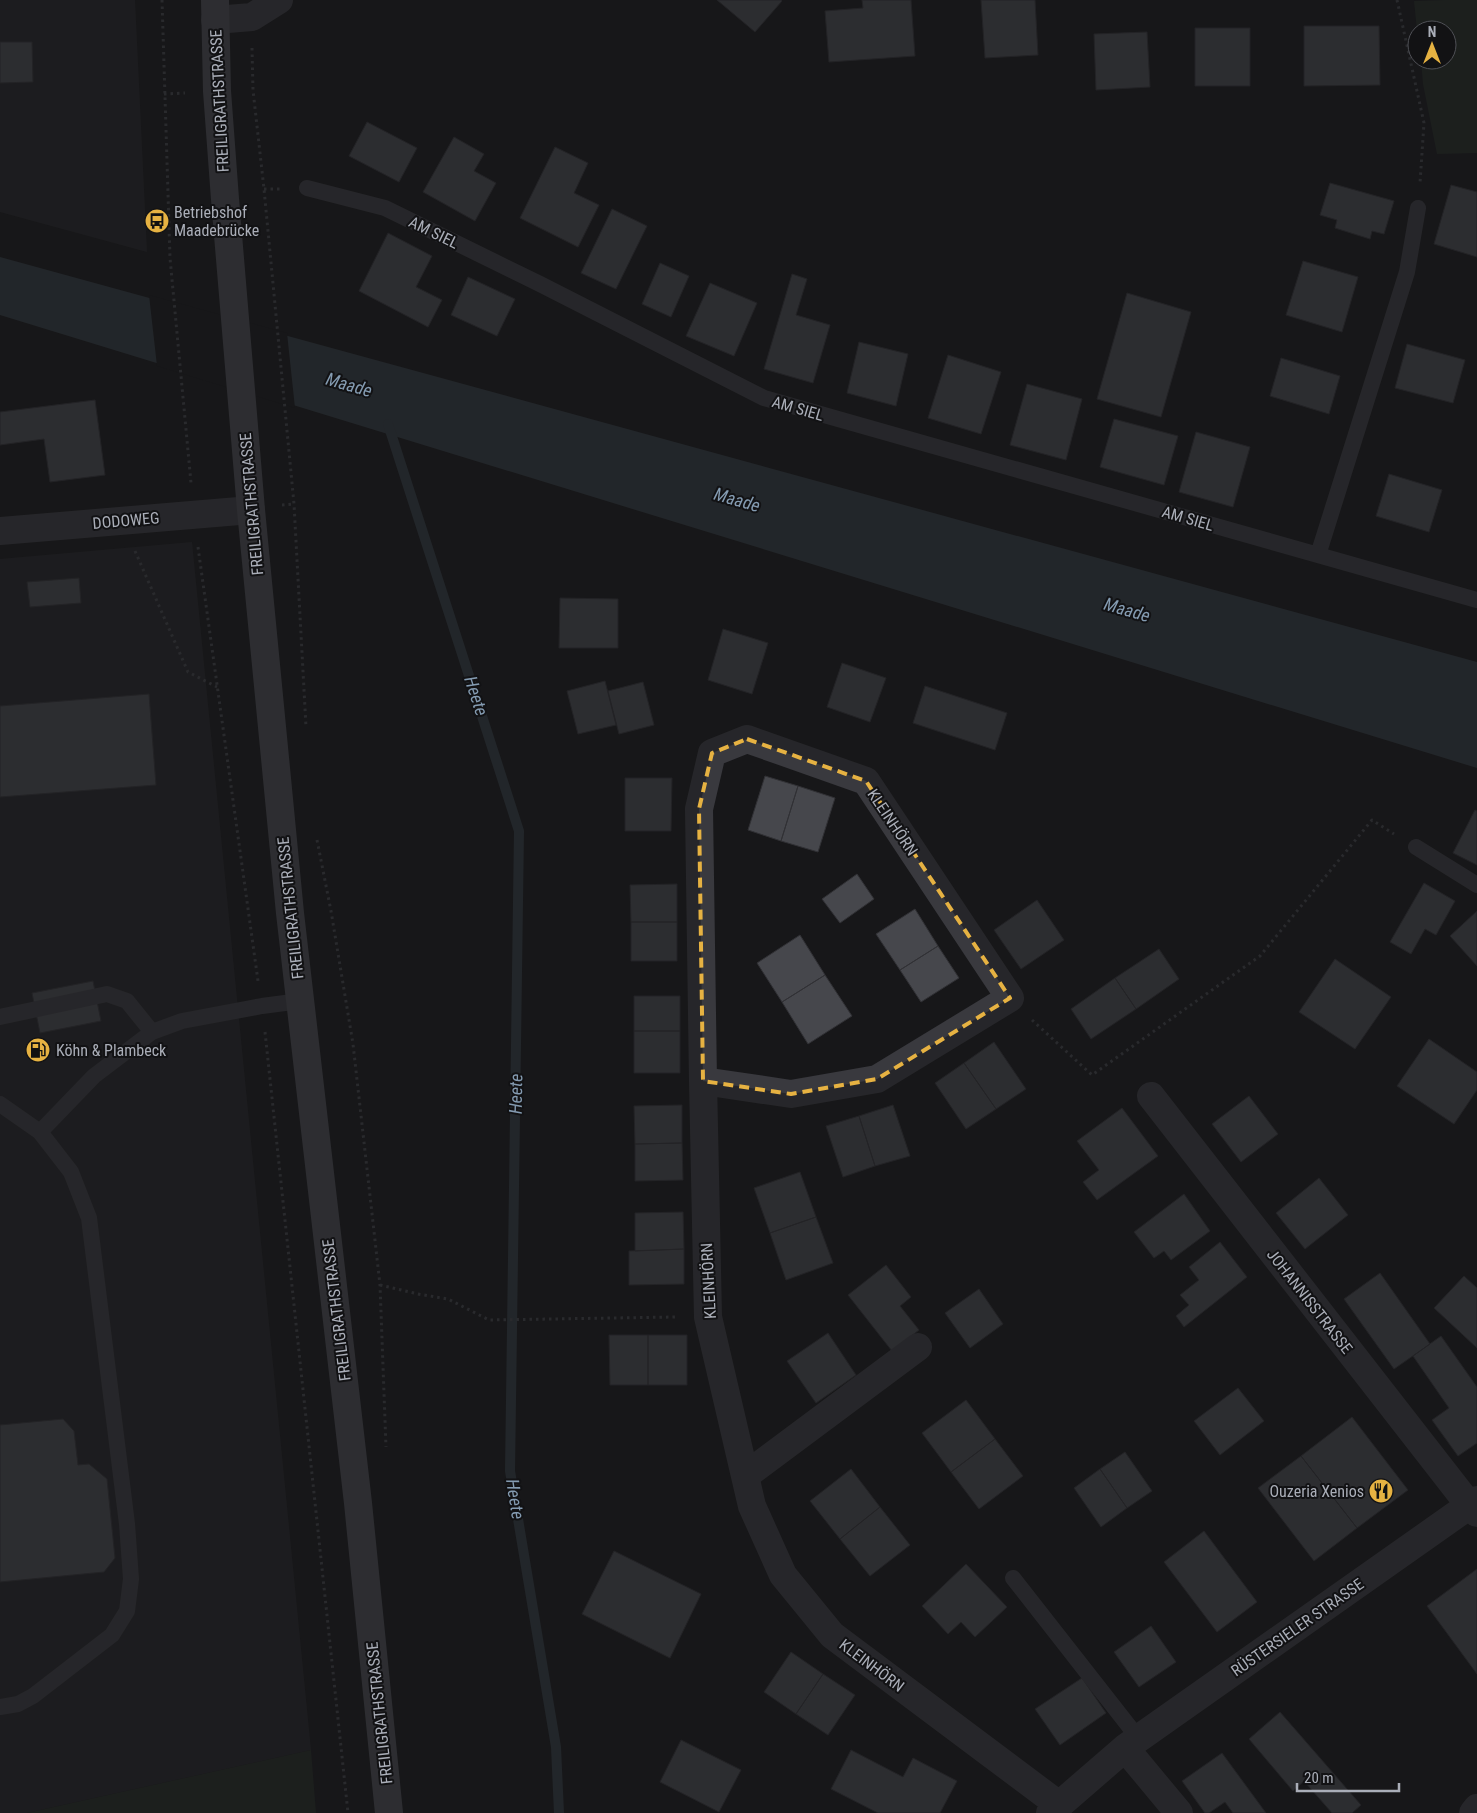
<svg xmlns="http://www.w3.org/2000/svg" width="1477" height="1813" viewBox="0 0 1477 1813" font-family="'Roboto Condensed',sans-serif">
	<rect width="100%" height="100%" fill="#171719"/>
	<!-- built -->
	<path fill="#232326" d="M 0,0 L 135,0 L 147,252 L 0,212 Z
		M 192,542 L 311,1750 L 27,1813 L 0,1813 L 0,559 Z"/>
	<!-- green -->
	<path fill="#222923" d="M 1445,0 L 1477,0 L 1477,153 L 1437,154 L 1423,84 L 1421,60 L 1447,60 L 1447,30 L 1417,30 L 1414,1 Z
		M 311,1750 L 316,1813 L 27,1813 Z"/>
	<!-- water -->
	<path fill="#30383e" d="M 0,257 L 1477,662 L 1477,768 L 0,315 Z"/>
	<!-- pier -->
	<path fill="#171719" d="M 149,295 L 287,333 L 295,408 L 157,366 Z"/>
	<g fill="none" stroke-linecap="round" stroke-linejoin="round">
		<!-- stream -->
		<path stroke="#30383e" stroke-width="10" d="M 388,424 L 519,831 L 510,1471 L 556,1747 L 559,1813"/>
	</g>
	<!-- building -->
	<path fill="#46474c" stroke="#313135" d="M 717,0 L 781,0 L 782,1 L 755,32 Z
		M 862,0 L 911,0 L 915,56 L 829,62 L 825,11 L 863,8 Z
		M 981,0 L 1035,0 L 1038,55 L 985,58 Z
		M 1304,26 L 1379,26 L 1380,85 L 1304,86 Z
		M 1195,28 L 1250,28 L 1250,86 L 1195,86 Z
		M 1147,32 L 1150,87 L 1096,90 L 1094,34 Z
		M 0,42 L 32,42 L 33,82 L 0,83 Z
		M 367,122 L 417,148 L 399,182 L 349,156 Z
		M 454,137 L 484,154 L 474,171 L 496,183 L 475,221 L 423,192 Z
		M 555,147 L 588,163 L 574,193 L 599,205 L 578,247 L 520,218 Z
		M 1330,183 L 1394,201 L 1384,234 L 1372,231 L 1370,239 L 1335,228 L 1337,220 L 1320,215 Z
		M 1451,185 L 1477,192 L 1477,257 L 1434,244 Z
		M 612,209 L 647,226 L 616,289 L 581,273 Z
		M 388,233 L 432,256 L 416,287 L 442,300 L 428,327 L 359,291 Z
		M 1303,261 L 1358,277 L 1342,332 L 1286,315 Z
		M 660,263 L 689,276 L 671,317 L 642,304 Z
		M 792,274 L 807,279 L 796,315 L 830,325 L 813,383 L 764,369 Z
		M 468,277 L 515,299 L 497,336 L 451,315 Z
		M 710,283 L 757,303 L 734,356 L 686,336 Z
		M 1127,293 L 1191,312 L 1161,417 L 1097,399 Z
		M 859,342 L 908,354 L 896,406 L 847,393 Z
		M 1407,344 L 1465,360 L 1453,403 L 1395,388 Z
		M 948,355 L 1001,372 L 981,434 L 928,418 Z
		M 1281,358 L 1340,376 L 1329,414 L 1270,396 Z
		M 1027,384 L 1082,399 L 1066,460 L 1010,445 Z
		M 95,400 L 105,475 L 50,482 L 44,439 L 0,445 L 0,412 Z
		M 1114,419 L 1178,436 L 1164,485 L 1100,467 Z
		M 1196,432 L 1250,447 L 1233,507 L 1179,492 Z
		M 1389,474 L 1442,490 L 1429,532 L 1376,516 Z
		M 79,578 L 81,603 L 30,607 L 27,582 Z
		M 560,598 L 618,599 L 618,648 L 559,648 Z
		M 723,629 L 768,643 L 752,694 L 708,680 Z
		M 842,663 L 886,678 L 870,722 L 827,707 Z
		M 605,681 L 616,725 L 578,734 L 567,691 Z
		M 643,682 L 654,725 L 619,734 L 608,691 Z
		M 925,686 L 1007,713 L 995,750 L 913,723 Z
		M 149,694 L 156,785 L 0,797 L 0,706 Z
		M 765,776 L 798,786 L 781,841 L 748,830 Z
		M 625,778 L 672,778 L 671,831 L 625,831 Z
		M 798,786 L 835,798 L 818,852 L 781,841 Z
		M 1475,810 L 1477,811 L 1477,865 L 1453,853 Z
		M 857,874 L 874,899 L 840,923 L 822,899 Z
		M 1424,883 L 1455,901 L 1436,935 L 1425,929 L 1411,954 L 1390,942 Z
		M 677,884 L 677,922 L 631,922 L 630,885 Z
		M 1037,900 L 1064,940 L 1021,969 L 994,930 Z
		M 915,909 L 938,946 L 900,970 L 876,934 Z
		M 1477,911 L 1477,966 L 1450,936 Z
		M 631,922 L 677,922 L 677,961 L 631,961 Z
		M 800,935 L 825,975 L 782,1002 L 757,963 Z
		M 938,946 L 959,978 L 921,1002 L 900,970 Z
		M 1159,949 L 1179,979 L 1136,1009 L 1115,978 Z
		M 1335,959 L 1391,997 L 1355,1049 L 1299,1012 Z
		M 825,975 L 852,1016 L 808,1044 L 782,1002 Z
		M 1115,978 L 1136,1009 L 1091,1039 L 1071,1009 Z
		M 93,981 L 101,1021 L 40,1033 L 32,993 Z
		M 634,996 L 680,996 L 680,1031 L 634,1031 Z
		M 634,1031 L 680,1031 L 680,1073 L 634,1073 Z
		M 1429,1039 L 1477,1072 L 1477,1090 L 1454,1124 L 1397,1086 Z
		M 994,1042 L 1026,1089 L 996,1109 L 964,1063 Z
		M 964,1063 L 996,1109 L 966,1129 L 935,1083 Z
		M 1249,1096 L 1278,1134 L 1241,1162 L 1212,1124 Z
		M 682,1105 L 682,1143 L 635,1144 L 634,1106 Z
		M 893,1105 L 910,1156 L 875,1166 L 859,1116 Z
		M 1122,1108 L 1158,1156 L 1097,1200 L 1083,1182 L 1099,1170 L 1077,1141 Z
		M 859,1116 L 875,1166 L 843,1177 L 826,1126 Z
		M 682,1143 L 683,1180 L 635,1181 L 635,1144 Z
		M 800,1172 L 816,1217 L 770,1233 L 754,1188 Z
		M 1319,1178 L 1348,1215 L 1305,1249 L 1276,1213 Z
		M 1184,1194 L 1210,1231 L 1171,1260 L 1164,1251 L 1154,1258 L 1134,1232 Z
		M 683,1212 L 684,1249 L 635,1251 L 635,1213 Z
		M 816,1217 L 833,1263 L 786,1280 L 770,1233 Z
		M 1220,1242 L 1247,1277 L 1184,1327 L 1176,1316 L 1189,1305 L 1180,1295 L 1199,1280 L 1189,1267 Z
		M 684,1249 L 684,1284 L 629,1285 L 629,1251 Z
		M 886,1265 L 911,1297 L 900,1306 L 919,1330 L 892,1351 L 848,1295 Z
		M 1380,1273 L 1430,1344 L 1394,1369 L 1344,1299 Z
		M 1464,1276 L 1477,1288 L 1477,1348 L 1434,1308 Z
		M 979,1289 L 1003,1324 L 970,1348 L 945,1313 Z
		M 828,1333 L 856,1375 L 816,1403 L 787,1361 Z
		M 609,1335 L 648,1335 L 648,1385 L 610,1385 Z
		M 648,1335 L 687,1335 L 687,1385 L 648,1385 Z
		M 1441,1336 L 1477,1387 L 1477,1443 L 1458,1456 L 1432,1420 L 1449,1408 L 1413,1356 Z
		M 1238,1388 L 1264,1421 L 1220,1455 L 1194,1421 Z
		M 966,1400 L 995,1439 L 951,1472 L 922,1433 Z
		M 1352,1417 L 1408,1490 L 1357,1528 L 1301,1456 Z
		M 63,1419 L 74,1431 L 78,1465 L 89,1464 L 107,1479 L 115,1558 L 104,1572 L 0,1582 L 0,1425 Z
		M 995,1439 L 1023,1476 L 979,1509 L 951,1472 Z
		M 1125,1452 L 1152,1491 L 1127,1508 L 1100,1469 Z
		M 1301,1456 L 1357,1528 L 1314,1561 L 1258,1488 Z
		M 851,1469 L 880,1507 L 840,1539 L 810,1501 Z
		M 1100,1469 L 1127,1508 L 1101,1527 L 1074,1488 Z
		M 880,1507 L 910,1545 L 870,1576 L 840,1539 Z
		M 1204,1531 L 1257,1602 L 1217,1632 L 1164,1562 Z
		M 614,1551 L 701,1594 L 670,1658 L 582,1614 Z
		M 966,1564 L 1007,1607 L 975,1637 L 961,1622 L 948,1634 L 922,1606 Z
		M 1477,1569 L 1477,1674 L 1427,1606 Z
		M 1151,1626 L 1176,1662 L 1139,1687 L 1114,1652 Z
		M 791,1652 L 823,1674 L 796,1714 L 764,1692 Z
		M 823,1674 L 855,1695 L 828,1735 L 796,1714 Z
		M 1082,1678 L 1106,1713 L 1060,1745 L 1035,1709 Z
		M 1280,1712 L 1361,1805 L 1352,1813 L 1332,1813 L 1304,1781 L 1293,1791 L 1249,1739 Z
		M 681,1740 L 741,1770 L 719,1812 L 660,1782 Z
		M 851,1750 L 903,1777 L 913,1758 L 957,1781 L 940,1813 L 878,1813 L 831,1789 Z
		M 1222,1753 L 1266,1813 L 1233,1813 L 1225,1802 L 1209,1813 L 1205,1813 L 1182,1781 Z"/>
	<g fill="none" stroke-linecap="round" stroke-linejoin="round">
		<!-- path -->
		<path stroke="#3f4045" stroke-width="3" stroke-dasharray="2.5 4" stroke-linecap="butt" d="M 162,0 L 170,258 L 191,483
			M 1397,0 L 1424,123 L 1420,183
			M 252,48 L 253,90 L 264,189 L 294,504 L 306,727
			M 164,94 L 185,93
			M 264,189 L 281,189
			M 282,505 L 294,504
			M 198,547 L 258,981
			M 135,551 L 188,672 L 217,687
			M 317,840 L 331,911 L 353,1044 L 380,1285 L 386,1447
			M 1032,1020 L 1092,1075 L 1260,956 L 1372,820 L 1394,834
			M 265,1032 L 348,1813
			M 380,1285 L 418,1294 L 448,1299 L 489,1320 L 676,1317"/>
		<!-- lane -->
		<path stroke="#39393e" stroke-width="16" d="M 307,188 L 385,208 L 540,284 L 764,398 L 1477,600
			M 1318,555 L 1407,272 L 1418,208
			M 1416,847 L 1477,885
			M 0,1017 L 107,994 L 127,1001 L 152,1032
			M 0,1104 L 40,1132 L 71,1172 L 89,1218 L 127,1524 L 131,1579 L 127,1611 L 112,1635 L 33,1696 L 18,1704 L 0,1707
			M 40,1132 L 94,1076 L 152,1032 L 182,1021 L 262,1006 L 300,1001
			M 1013,1578 L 1139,1739"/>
		<!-- street -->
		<path stroke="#39393e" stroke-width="28" d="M 215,20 L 252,17 L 279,0
			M 0,531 L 251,510
			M 703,1081 L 791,1094 L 877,1079 L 1010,998 L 866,781 L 747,739 L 712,753 L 699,809 L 703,1081 L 708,1317 L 752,1506 L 783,1575 L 832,1635 L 1059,1805
			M 1151,1096 L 1470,1506 L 1477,1513
			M 745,1476 L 918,1347
			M 1125,1748 L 1179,1813
			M 1050,1813 L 1125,1748 L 1477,1500
			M 1473,1813 L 1477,1808"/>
		<!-- secondary -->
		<path stroke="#47484e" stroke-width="28" d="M 215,0 L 217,91 L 225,199 L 251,510 L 290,913 L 358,1503 L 389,1813"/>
	</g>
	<!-- marked area -->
	<path d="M0 0H1477V1813H0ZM 747,739 L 866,781 L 1010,998 L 877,1079 L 791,1094 L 703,1081 L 699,809 L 712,753 Z" fill="#171719" fill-opacity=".55" fill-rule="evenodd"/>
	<path fill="none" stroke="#e6b242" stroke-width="4" stroke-dasharray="10 6" stroke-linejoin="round" d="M 747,739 L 866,781 L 1010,998 L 877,1079 L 791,1094 L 703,1081 L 699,809 L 712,753 Z"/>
	<!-- icons -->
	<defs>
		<symbol id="bus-disc" viewBox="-11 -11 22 22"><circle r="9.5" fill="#e6b242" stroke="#121214"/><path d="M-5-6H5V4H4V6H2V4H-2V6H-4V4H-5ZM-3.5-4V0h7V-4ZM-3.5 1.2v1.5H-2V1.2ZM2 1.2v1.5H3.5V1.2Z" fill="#111"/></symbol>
		<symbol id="fuel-disc" viewBox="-11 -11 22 22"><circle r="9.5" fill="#e6b242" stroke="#121214"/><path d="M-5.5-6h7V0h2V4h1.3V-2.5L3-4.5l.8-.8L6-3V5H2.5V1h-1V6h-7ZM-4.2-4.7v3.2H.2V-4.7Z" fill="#111"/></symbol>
		<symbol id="restaurant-disc" viewBox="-11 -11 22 22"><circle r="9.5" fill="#e6b242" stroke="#121214"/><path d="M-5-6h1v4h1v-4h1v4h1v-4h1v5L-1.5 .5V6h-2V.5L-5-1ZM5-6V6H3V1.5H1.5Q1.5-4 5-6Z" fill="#111"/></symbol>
	</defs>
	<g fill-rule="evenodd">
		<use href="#bus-disc" x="143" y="207" width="28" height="28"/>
		<use href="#fuel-disc" x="24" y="1036" width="28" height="28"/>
		<use href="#restaurant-disc" x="1367" y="1477" width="28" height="28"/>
	</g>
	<g text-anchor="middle" stroke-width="4" stroke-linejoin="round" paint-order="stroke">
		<!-- street labels -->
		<g font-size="16" fill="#aaaeb8" stroke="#121214">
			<text transform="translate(219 101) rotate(-93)" y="6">FREILIGRATHSTRASSE</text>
			<text transform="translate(434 232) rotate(26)" y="6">AM SIEL</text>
			<text transform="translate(798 408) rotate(16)" y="6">AM SIEL</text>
			<text transform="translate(251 504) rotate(-95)" y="6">FREILIGRATHSTRASSE</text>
			<text transform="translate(1188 518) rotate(16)" y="6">AM SIEL</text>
			<text transform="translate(126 520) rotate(-5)" y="6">DODOWEG</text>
			<text transform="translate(893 822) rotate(56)" y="6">KLEINHÖRN</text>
			<text transform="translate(290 908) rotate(-96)" y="6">FREILIGRATHSTRASSE</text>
			<text transform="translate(708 1281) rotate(-93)" y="6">KLEINHÖRN</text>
			<text transform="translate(1310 1301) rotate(52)" y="6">JOHANNISSTRASSE</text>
			<text transform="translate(336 1310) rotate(-97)" y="6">FREILIGRATHSTRASSE</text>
			<text transform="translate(1297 1627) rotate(-35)" y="6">RÜSTERSIELER STRASSE</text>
			<text transform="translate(872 1665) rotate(37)" y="6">KLEINHÖRN</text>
			<text transform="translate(379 1713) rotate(-96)" y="6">FREILIGRATHSTRASSE</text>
		</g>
		<!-- poi labels -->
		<g font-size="16" fill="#aaaeb8" stroke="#121214" text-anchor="start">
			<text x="174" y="218">Betriebshof<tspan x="174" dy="18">Maadebrücke</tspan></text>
			<text x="56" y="1056">Köhn &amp; Plambeck</text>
			<text x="1364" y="1497" text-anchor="end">Ouzeria Xenios</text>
		</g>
		<!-- water labels -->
		<g font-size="18" font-style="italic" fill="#849bb1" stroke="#121214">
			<text transform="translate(349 385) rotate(16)" y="6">Maade</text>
			<text transform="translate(737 500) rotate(16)" y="6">Maade</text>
			<text transform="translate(1127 610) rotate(16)" y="6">Maade</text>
			<text transform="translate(476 696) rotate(72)" y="6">Heete</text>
			<text transform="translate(516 1094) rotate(-89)" y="6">Heete</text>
			<text transform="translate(515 1499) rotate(81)" y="6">Heete</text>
		</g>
	</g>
	<!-- north arrow -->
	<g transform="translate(1432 45)"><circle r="24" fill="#121214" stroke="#4f5056"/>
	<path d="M0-4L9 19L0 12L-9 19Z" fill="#e6b242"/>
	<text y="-8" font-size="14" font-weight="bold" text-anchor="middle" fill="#aaaeb8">N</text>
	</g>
	<!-- scale -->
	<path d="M1297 1783v8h102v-8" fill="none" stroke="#aaaeb8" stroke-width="2.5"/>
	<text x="1304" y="1783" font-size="15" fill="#aaaeb8" stroke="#121214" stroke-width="4" paint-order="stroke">20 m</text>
</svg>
